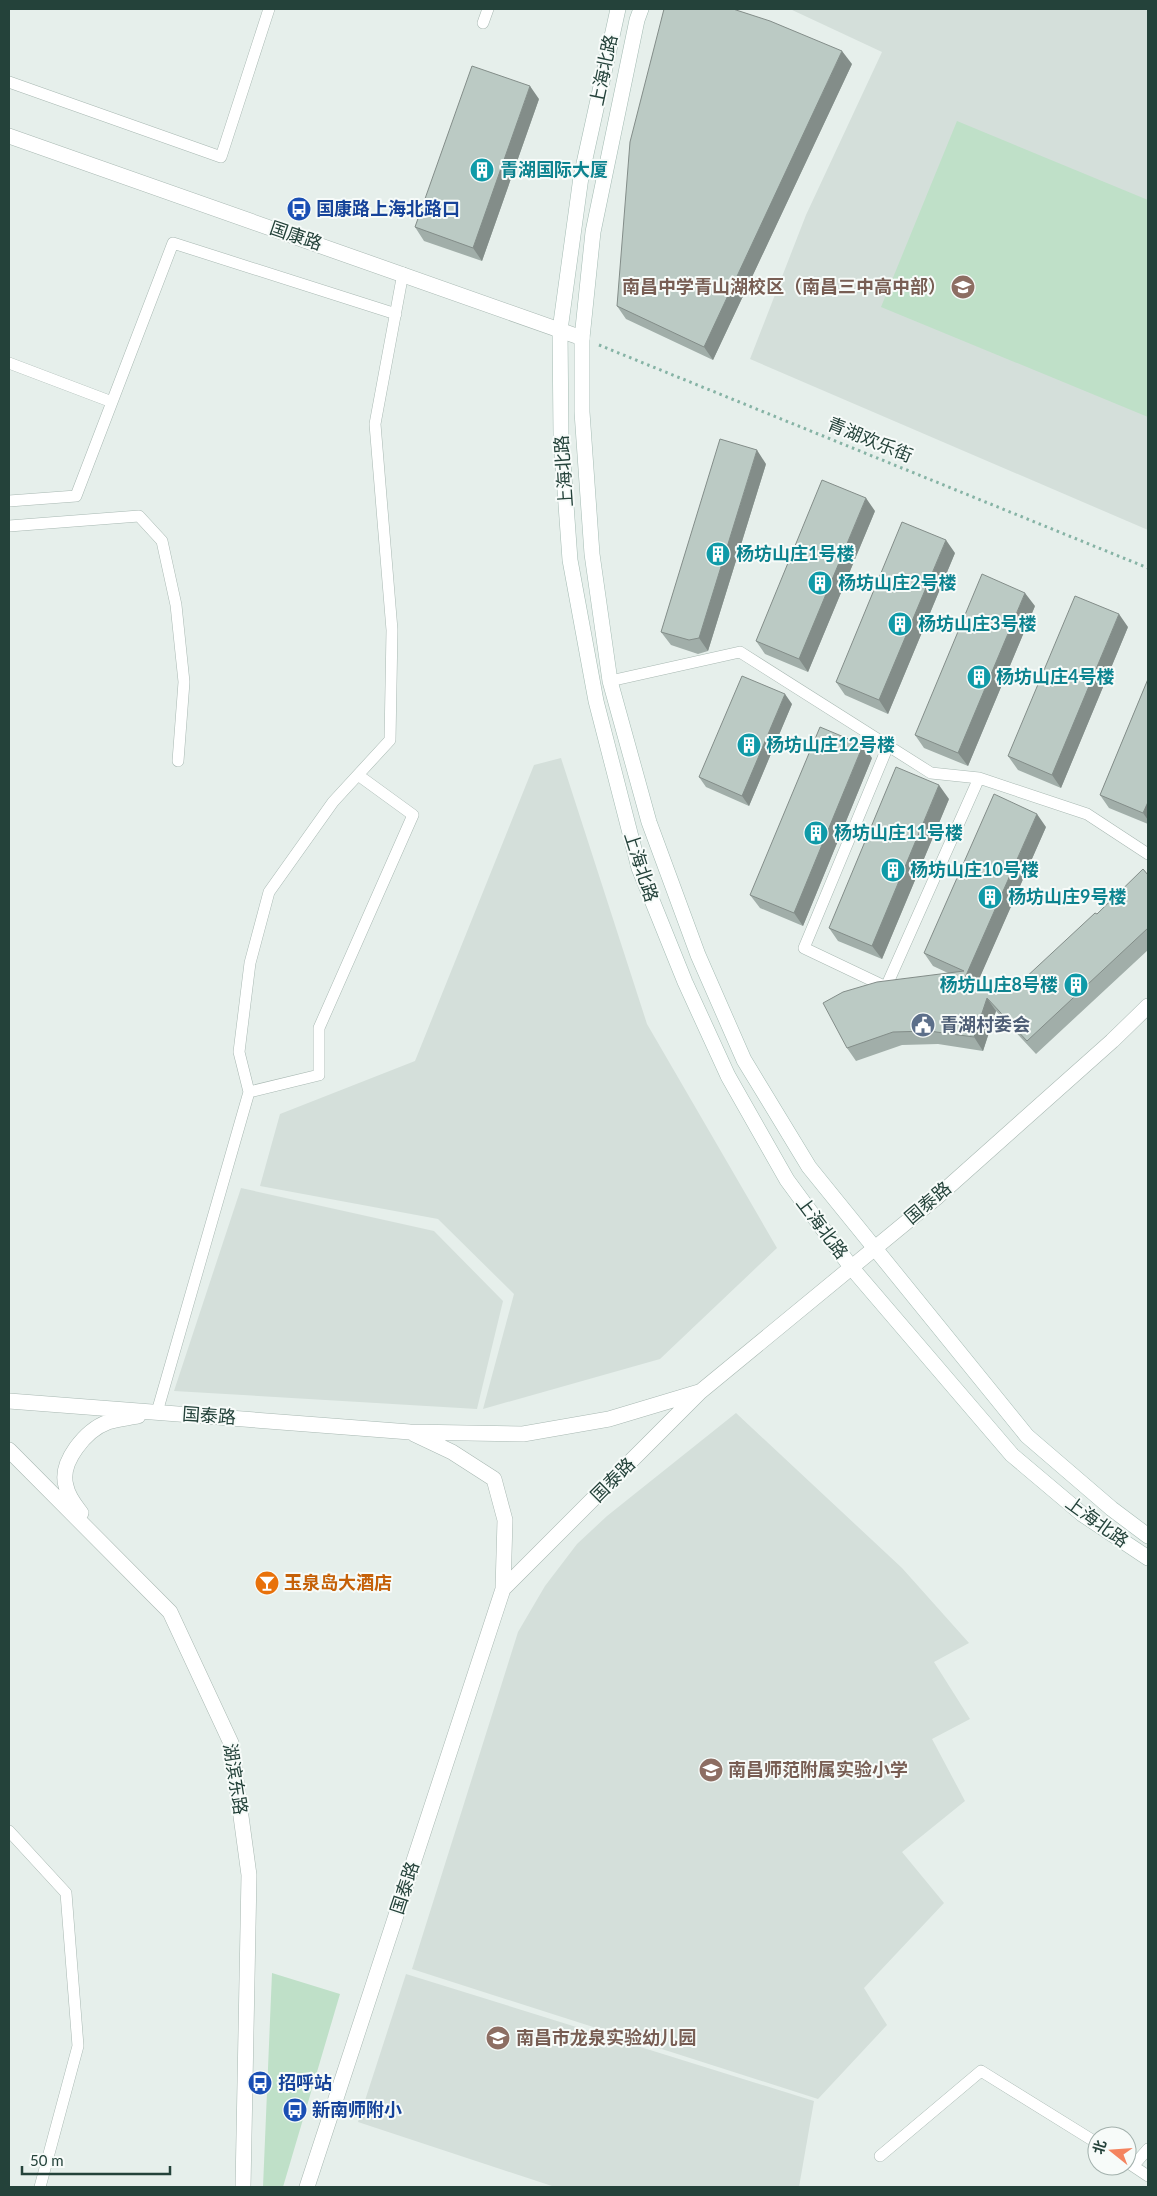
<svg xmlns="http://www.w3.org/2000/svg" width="1157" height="2196" viewBox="0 0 1157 2196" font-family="Lato,'Noto Sans SC',sans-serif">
	<rect width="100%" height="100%" fill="#e6efeb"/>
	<!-- built -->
	<path fill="#d4dfda" d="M 790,9 L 1148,9 L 1148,530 L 750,359 L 806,215 L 882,52 Z
		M 561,758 L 647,1024 L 777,1248 L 660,1359 L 483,1409 L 514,1294 L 438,1219 L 260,1186 L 280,1114 L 415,1061 L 534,765 Z
		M 241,1188 L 434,1231 L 503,1301 L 477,1409 L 174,1391 Z
		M 736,1413 L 902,1568 L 969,1643 L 934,1662 L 970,1719 L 932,1739 L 965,1801 L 902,1852 L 944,1903 L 864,1988 L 887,2025 L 818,2099 L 412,1969 L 518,1632 L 545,1586 L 577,1544 L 607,1516 Z
		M 406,1974 L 814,2101 L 799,2187 L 555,2187 L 358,2122 Z"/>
	<!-- green -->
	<path fill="#bfe0c8" d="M 957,121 L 1148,200 L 1148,417 L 881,307 Z
		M 272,1973 L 340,1994 L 283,2187 L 263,2187 Z"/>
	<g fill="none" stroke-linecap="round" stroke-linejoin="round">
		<defs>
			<path id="service" d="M 483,23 L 488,9
				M 9,82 L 221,157 L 269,9
				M 9,363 L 112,402
				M 9,501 L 76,496 L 173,243 L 396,314
				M 9,526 L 139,516 L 162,541 L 176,605 L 184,682 L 178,761
				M 610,681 L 740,652 L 931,773 L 979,778 L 1087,814 L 1148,854
				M 888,746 L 804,948 L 886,987 L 979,778
				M 249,1092 L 319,1075 L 319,1028 L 413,815 L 358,775
				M 157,1412 L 249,1092 L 239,1052 L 250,963 L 269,892 L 333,802 L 390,740 L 392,630 L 375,424 L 403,273
				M 9,1831 L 66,1893 L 78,2046 L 40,2187
				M 880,2156 L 981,2071 L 1097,2143
				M 1127,2162 L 1148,2176
				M 1133,2166 L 1148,2149"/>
			<path id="minor" d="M 9,136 L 582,338"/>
			<path id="tertiary" d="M 9,1401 L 410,1432 L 523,1434 L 609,1419 L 699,1392
				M 414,1434 L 452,1452 L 494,1479 L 505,1520 L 503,1589
				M 9,1450 L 170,1612 L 231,1743 L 249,1875 L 243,2187
				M 81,1513 C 75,1505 68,1497 66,1486 C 59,1462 86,1430 108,1422 C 117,1419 128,1418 138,1416
				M 307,2187 L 503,1589 L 700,1392 L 937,1197 L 1112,1041 L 1148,1006"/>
			<path id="secondary" d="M 618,9 L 581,177 L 560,330 L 561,435 L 570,560 L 596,701 L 639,868 L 685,982 L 728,1076 L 787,1180 L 851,1267 L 1012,1455 L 1082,1514 L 1148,1558
				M 641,9 L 637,20 L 593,232 L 582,338 L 582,412 L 592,554 L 610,681 L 649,822 L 698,955 L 744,1060 L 809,1167 L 1027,1436 L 1112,1509 L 1148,1536"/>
		</defs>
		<!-- service casing -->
		<use href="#service" stroke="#a8b8b2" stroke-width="12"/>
		<!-- minor casing -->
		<use href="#minor" stroke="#a8b8b2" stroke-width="16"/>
		<!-- tertiary casing -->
		<use href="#tertiary" stroke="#a8b8b2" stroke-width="16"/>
		<!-- secondary casing -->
		<use href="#secondary" stroke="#a4bbb3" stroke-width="16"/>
		<!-- path -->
		<path stroke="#86b3a5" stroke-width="3" stroke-dasharray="2.5 4" stroke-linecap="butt" d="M 599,345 L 1148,568"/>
		<!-- service -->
		<use href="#service" stroke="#fff" stroke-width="11"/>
		<!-- minor -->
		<use href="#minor" stroke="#fff" stroke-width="15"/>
		<!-- tertiary -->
		<use href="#tertiary" stroke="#fff" stroke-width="15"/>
		<!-- secondary -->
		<use href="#secondary" stroke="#fff" stroke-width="15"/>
	</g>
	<!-- wall -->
	<path fill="#a1aea9" d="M 852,64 L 713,360 L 626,319 L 617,306 Z
		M 539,99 L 482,261 L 424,241 L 415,227 Z
		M 766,464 L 708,651 L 698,654 L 671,645 L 661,632 Z
		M 875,511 L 808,672 L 765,654 L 756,641 Z
		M 955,553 L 888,714 L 845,695 L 836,682 Z
		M 1035,606 L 968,766 L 924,748 L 915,735 Z
		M 1128,627 L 1061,788 L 1018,770 L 1008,756 Z
		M 1148,679 L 1148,824 L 1109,808 L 1100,795 Z
		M 792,704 L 749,806 L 706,787 L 699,777 Z
		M 872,758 L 803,926 L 760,908 L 750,895 Z
		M 949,799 L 882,959 L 838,941 L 829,928 Z
		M 1046,827 L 977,983 L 1009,993 L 1097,914 L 1148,875 L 1148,950 L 1036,1054 L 996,1011 L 983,1051 L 938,1044 L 902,1045 L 856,1061 L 847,1048 L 948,973 L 933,966 L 924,953 Z"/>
	<!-- shaded-wall -->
	<path fill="#838d89" d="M 842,51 L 852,64 L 713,360 L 704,347 Z
		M 530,86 L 539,99 L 482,261 L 473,248 Z
		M 757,450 L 766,464 L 708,651 L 699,638 Z
		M 866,498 L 875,511 L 808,672 L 799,659 Z
		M 946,540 L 955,553 L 888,714 L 879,700 Z
		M 1025,593 L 1035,606 L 968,766 L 958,753 Z
		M 1119,614 L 1128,627 L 1061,788 L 1052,775 Z
		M 785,694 L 792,704 L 749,806 L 742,796 Z
		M 863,745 L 872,758 L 803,926 L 794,913 Z
		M 939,785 L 949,799 L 882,959 L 872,946 Z
		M 1148,802 L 1148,820 L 1143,813 Z
		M 1037,814 L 1046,827 L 973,993 L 964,980 Z
		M 987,998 L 996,1011 L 983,1051 L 974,1037 Z"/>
	<!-- building -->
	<path fill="#bbcac4" stroke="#838d89" d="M 664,9 L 733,9 L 770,21 L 842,51 L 704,347 L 617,306 L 630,142 Z
		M 472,66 L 530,86 L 473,248 L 415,227 Z
		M 720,439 L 757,450 L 699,638 L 689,640 L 661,632 Z
		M 822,480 L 866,498 L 799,659 L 756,641 Z
		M 902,522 L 946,540 L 879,700 L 836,682 Z
		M 982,574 L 1025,593 L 958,753 L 915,735 Z
		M 1075,596 L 1119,614 L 1052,775 L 1008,756 Z
		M 742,676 L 785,694 L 742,796 L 699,777 Z
		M 1148,679 L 1148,802 L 1143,813 L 1100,795 Z
		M 820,727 L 863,745 L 794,913 L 750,895 Z
		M 896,767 L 939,785 L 872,946 L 829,928 Z
		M 994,794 L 1037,814 L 964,980 L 1009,993 L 1095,913 L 1097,914 L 1143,869 L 1148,875 L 1148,928 L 1027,1041 L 987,998 L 974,1037 L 929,1031 L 893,1032 L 847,1048 L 823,1003 L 843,992 L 877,982 L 964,971 L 924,953 Z"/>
	<!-- icons -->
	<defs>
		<symbol id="building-disc" viewBox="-11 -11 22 22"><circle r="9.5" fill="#0f9aa8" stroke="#f7fbf9"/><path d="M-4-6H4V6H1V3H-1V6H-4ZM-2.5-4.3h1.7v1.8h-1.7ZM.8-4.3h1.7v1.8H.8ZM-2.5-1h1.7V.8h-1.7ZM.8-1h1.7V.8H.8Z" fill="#fff"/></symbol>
		<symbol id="bus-disc" viewBox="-11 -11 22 22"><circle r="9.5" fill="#1a4fb4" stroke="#f7fbf9"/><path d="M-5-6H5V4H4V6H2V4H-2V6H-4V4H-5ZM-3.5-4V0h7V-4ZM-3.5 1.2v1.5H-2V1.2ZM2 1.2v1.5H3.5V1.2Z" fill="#fff"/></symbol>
		<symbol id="school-disc" viewBox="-11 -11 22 22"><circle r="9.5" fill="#8d6e63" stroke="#f7fbf9"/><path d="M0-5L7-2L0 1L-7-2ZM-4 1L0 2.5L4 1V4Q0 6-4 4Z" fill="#fff"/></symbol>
		<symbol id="civic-disc" viewBox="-11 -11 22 22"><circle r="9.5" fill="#5c6f8a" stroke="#f7fbf9"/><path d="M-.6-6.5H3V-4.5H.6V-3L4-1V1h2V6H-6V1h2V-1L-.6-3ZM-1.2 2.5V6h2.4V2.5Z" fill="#fff"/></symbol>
		<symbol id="bar-disc" viewBox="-11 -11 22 22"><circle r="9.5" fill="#e8710a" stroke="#f7fbf9"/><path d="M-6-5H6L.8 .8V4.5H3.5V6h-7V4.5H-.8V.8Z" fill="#fff"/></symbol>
	</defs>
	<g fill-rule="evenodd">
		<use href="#building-disc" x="468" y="156" width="28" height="28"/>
		<use href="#bus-disc" x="285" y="195" width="28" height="28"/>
		<use href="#school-disc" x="949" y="273" width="28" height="28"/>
		<use href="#building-disc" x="704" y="540" width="28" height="28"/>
		<use href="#building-disc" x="806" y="569" width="28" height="28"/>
		<use href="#building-disc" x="886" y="610" width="28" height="28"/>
		<use href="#building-disc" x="965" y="663" width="28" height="28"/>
		<use href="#building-disc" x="735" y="731" width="28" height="28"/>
		<use href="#building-disc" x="802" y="819" width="28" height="28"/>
		<use href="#building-disc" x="879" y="856" width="28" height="28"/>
		<use href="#building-disc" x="976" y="883" width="28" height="28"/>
		<use href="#building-disc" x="1062" y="971" width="28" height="28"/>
		<use href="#civic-disc" x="909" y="1011" width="28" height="28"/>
		<use href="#bar-disc" x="253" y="1569" width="28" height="28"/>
		<use href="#school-disc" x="697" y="1756" width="28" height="28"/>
		<use href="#school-disc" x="484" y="2024" width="28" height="28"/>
		<use href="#bus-disc" x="246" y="2069" width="28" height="28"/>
		<use href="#bus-disc" x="281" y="2096" width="28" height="28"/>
	</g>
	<g text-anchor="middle" stroke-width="4" stroke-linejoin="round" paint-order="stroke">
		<!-- street labels -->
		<g font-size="18" fill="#24423a" stroke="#f7fbf9">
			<text transform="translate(604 70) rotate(-78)" y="6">上海北路</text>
			<text transform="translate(296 236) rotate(19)" y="6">国康路</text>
			<text transform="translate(870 440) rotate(22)" y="6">青湖欢乐街</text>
			<text transform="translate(564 471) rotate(-94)" y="6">上海北路</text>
			<text transform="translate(641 867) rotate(72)" y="6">上海北路</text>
			<text transform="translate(928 1203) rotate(-40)" y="6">国泰路</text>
			<text transform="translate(822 1228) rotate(53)" y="6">上海北路</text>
			<text transform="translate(209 1416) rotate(4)" y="6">国泰路</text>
			<text transform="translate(613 1480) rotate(-45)" y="6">国泰路</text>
			<text transform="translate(1097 1522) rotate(36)" y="6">上海北路</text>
			<text transform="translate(235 1779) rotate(81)" y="6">湖滨东路</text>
			<text transform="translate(405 1888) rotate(-72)" y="6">国泰路</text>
		</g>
		<!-- culture labels -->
		<g font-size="18" font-weight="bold" fill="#0d838f" stroke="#f7fbf9" text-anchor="start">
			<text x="500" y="176">青湖国际大厦</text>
			<text x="736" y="560">杨坊山庄1号楼</text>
			<text x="838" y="589">杨坊山庄2号楼</text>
			<text x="918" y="630">杨坊山庄3号楼</text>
			<text x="996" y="683">杨坊山庄4号楼</text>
			<text x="766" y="751">杨坊山庄12号楼</text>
			<text x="834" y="839">杨坊山庄11号楼</text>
			<text x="910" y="876">杨坊山庄10号楼</text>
			<text x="1008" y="903">杨坊山庄9号楼</text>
			<text x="1058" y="991" text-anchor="end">杨坊山庄8号楼</text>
		</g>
		<!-- transit labels -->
		<g font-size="18" font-weight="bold" fill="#164399" stroke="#f7fbf9" text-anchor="start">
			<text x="316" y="215">国康路上海北路口</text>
			<text x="278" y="2089">招呼站</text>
			<text x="312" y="2116">新南师附小</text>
		</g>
		<!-- education labels -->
		<g font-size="18" font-weight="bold" fill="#785e54" stroke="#f7fbf9" text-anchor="start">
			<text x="946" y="293" text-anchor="end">南昌中学青山湖校区（南昌三中高中部）</text>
			<text x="728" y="1776">南昌师范附属实验小学</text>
			<text x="516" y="2044">南昌市龙泉实验幼儿园</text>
		</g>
		<!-- service labels -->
		<g font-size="18" font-weight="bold" fill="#4e5e75" stroke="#f7fbf9" text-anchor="start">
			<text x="940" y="1031">青湖村委会</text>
		</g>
		<!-- food labels -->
		<g font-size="18" font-weight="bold" fill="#c56008" stroke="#f7fbf9" text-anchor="start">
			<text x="284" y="1589">玉泉岛大酒店</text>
		</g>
	</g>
	<!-- border -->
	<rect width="1157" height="2196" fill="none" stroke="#24423a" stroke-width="20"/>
	<!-- north arrow -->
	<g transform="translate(1112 2151) rotate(287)"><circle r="24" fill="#f7fbf9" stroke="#a3b1ad"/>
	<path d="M0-4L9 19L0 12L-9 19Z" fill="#f4845f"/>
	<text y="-8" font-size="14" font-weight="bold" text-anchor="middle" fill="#24423a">北</text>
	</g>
	<!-- scale -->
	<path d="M22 2166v8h148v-8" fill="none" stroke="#24423a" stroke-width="2.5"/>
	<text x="30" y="2166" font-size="15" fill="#24423a" stroke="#f7fbf9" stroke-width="4" paint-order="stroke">50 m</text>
</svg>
